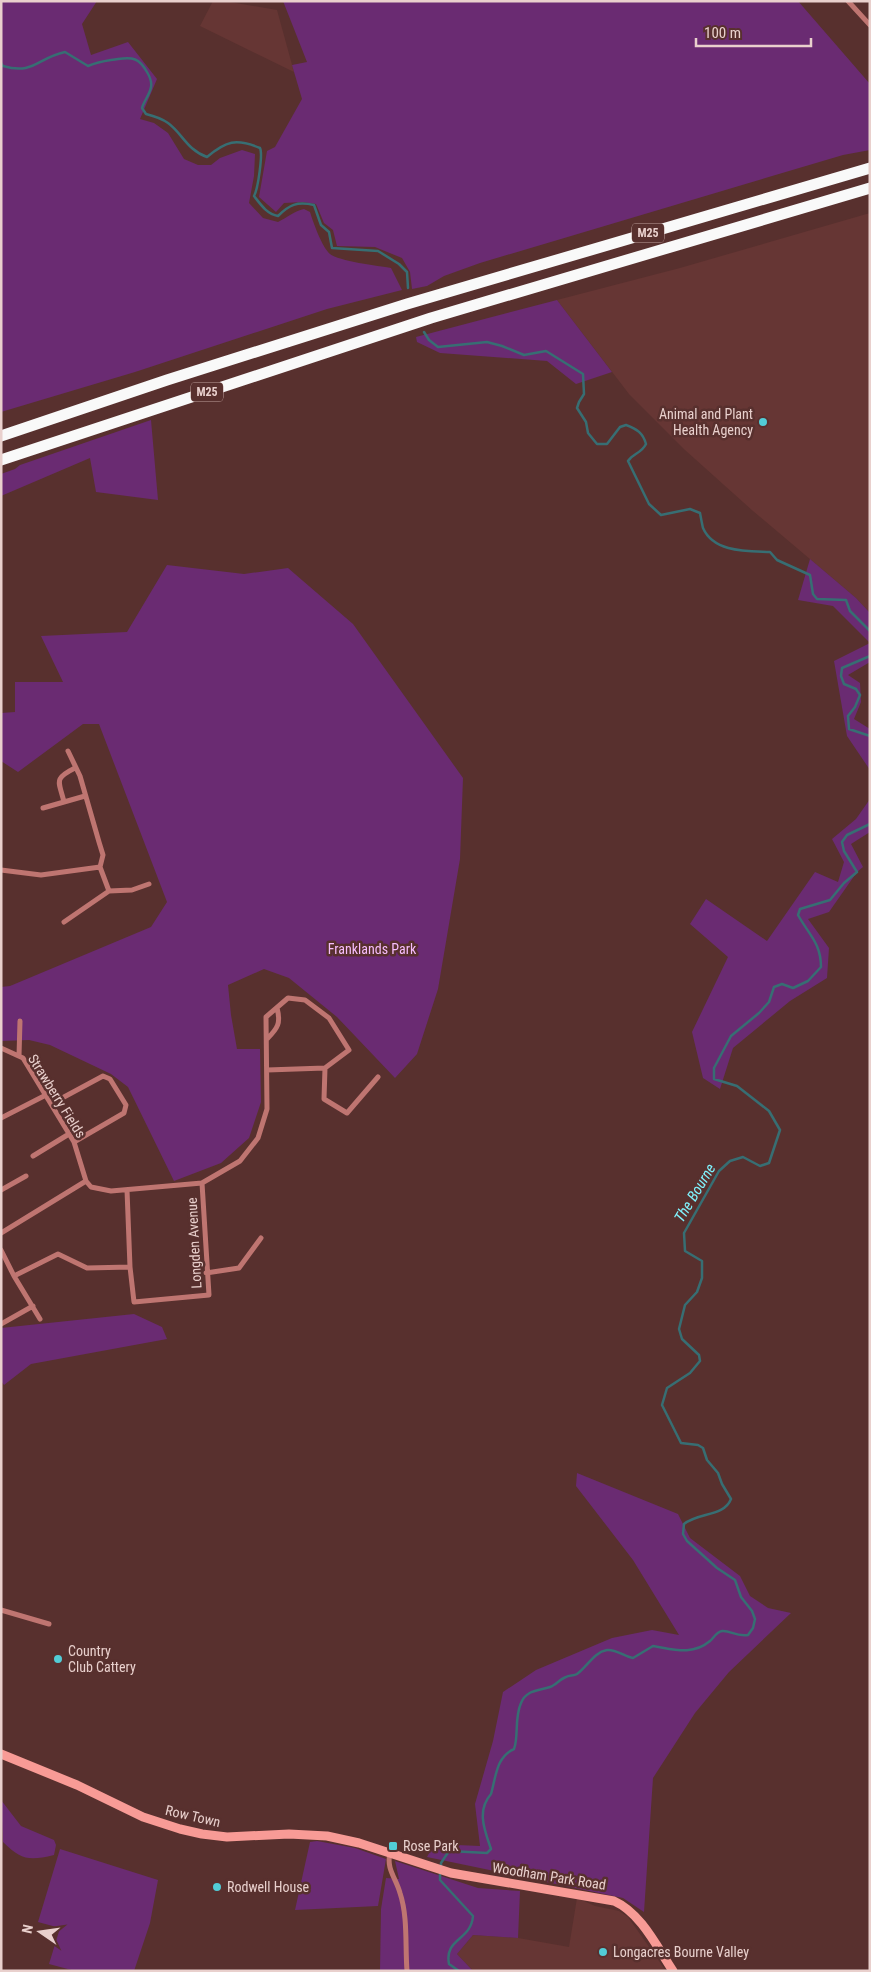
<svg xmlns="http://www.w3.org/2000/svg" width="871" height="1972" viewBox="0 0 871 1972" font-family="'Roboto Condensed',sans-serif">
	<rect width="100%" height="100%" fill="#58302e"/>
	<!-- built -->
	<path fill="#663634" d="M 213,1 L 224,1 L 277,10 L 294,72 L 200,26 Z
		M 870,213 L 870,613 L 856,598 L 753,511 L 685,450 L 629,394 L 557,300 L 680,268 Z
		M 577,1898 L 595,1906 L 619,1911 L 628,1917 L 666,1971 L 473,1971 L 457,1954 L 473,1935 L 518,1938 L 569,1947 Z"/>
	<!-- green -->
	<path fill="#6a2b72" d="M 1,1 L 97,1 L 82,24 L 91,55 L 128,42 L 157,79 L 140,119 L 154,123 L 168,133 L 184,159 L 198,165 L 211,165 L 220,158 L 242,150 L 255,154 L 254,176 L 249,203 L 263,218 L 278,222 C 288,217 294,211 304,209 L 310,212 C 313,222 322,247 330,254 C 338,261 379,266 391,268 L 402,290 L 327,309 L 135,372 L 1,412 Z
		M 283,1 L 798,1 L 870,84 L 870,150 L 843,155 L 480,263 L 444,276 L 427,286 L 412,289 L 410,272 L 402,258 L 375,247 L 337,246 L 333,230 L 324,223 L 316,204 L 303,202 L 284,203 L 276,212 L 259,197 L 267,151 L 275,147 L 302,99 L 292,65 L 307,62 Z
		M 557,300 L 612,372 L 576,384 L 547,361 L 440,353 L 417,342 L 416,337 Z
		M 151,420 L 158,500 L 96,492 L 90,458 L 1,496 L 1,474 L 15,469 L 20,465 Z
		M 810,559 L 856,598 L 870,613 L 870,662 L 848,675 L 860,683 L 861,702 L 854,719 L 870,729 L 870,770 L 847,736 L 834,661 L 870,643 L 833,606 L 798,600 Z
		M 167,565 L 244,574 L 288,568 L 353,624 L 463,778 L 460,859 L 438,989 L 417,1054 L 395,1078 L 337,1017 L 289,978 L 264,969 L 228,985 L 231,1015 L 237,1049 L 260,1049 L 261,1102 L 249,1138 L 221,1163 L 174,1181 L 128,1087 L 111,1074 L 50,1045 L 29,1040 L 1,1041 L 1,987 L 10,986 L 151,927 L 167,902 L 99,724 L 83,724 L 18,772 L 1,761 L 1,713 L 15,712 L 15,682 L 63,682 L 41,636 L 127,632 Z
		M 870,799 L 870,832 L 851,844 L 863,867 L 857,872 L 829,912 L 808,919 L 829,948 L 827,978 L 790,1001 L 733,1048 L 720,1089 L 703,1078 L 692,1032 L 728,957 L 690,924 L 706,899 L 767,941 L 815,872 L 838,882 L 844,862 L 832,839 L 856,819 Z
		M 134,1314 L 162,1327 L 167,1339 L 31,1364 L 4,1385 L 1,1381 L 1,1328 Z
		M 577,1473 L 678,1514 L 690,1538 L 740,1576 L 750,1596 L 768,1608 L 791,1613 L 729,1672 L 695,1713 L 653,1778 L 644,1912 L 623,1898 L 427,1857 L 434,1844 L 480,1846 L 475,1804 L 493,1741 L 503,1692 L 536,1670 L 612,1638 L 652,1630 L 679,1635 L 633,1560 L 576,1486 Z
		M 1,1800 L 21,1826 L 54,1840 L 56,1845 L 54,1855 C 29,1861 21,1860 3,1842 Z
		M 317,1841 L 355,1848 L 386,1859 L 378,1906 L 295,1910 L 310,1842 Z
		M 60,1849 L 158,1880 L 150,1923 L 134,1971 L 75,1971 L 49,1964 L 60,1928 L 38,1922 Z
		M 395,1861 L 478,1888 L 520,1891 L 518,1938 L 473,1935 L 457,1954 L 473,1971 L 380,1971 L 381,1909 L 386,1878 L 399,1879 Z"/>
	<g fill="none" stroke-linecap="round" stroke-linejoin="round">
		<!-- stream -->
		<path stroke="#376e73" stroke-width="2.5" d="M 1,63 L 3,66 C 34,75 37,58 65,52 L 88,66 C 100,61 106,61 118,59 C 133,57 139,58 147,72 C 150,77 152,82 151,87 C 150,94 144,101 142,108 L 146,114 C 154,116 161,118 168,123 C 182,133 187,150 207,157 C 226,141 236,138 260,148 C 263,154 258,189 254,196 C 261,205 267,214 278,216 C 289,205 297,201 314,205 L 321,225 L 329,232 L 332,248 L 378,251 L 399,264 L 407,272 L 408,288
			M 424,332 L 429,340 L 438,347 L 487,342 L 502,346 L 524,355 L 546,351 L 583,374 L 584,394 L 579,402 L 577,408 L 586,422 L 588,433 L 597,444 L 607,444 L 620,427 L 626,425 C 637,429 643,433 646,444 C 641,454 633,453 628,461 L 649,504 L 661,515 L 690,509 L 700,513 C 701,518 702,524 703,528 C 714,553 748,551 770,552 L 777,560 L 810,575 L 813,594 L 817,599 L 846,600 L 850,611 L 870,631
			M 870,656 L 842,668 L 841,676 L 844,684 L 856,689 L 860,695 L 855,707 L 848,716 L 849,729 L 870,736
			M 441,1866 L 441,1863 L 449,1851 L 487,1853 L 491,1849 C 485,1831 476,1811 491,1794 C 496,1777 496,1757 514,1749 C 519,1736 514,1719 521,1703 C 526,1690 538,1691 550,1687 C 556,1685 560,1679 566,1677 C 569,1675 574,1676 577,1674 C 587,1667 594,1652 607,1650 C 616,1649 625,1657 633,1658 L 653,1646 C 673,1649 692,1656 710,1641 C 714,1638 716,1632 722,1631 C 730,1630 736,1637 748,1635 L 753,1628 L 755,1619 L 752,1611 L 741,1597 L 735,1580 L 717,1568 L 687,1541 L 683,1534 L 684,1524 C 698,1512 724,1517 731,1499 L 722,1484 L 718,1473 L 707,1460 L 703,1448 L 698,1445 L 681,1443 L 662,1405 L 667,1388 L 690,1373 L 700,1361 L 699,1355 L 682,1339 L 679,1329 L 685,1305 L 697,1292 L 702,1278 L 702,1261 L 685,1251 L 684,1233 L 719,1171 L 730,1161 L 743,1157 L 760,1166 L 769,1163 L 780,1130 L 769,1111 L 737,1086 L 714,1079 L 714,1068 L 731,1036 L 759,1013 L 769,1002 L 774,987 L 782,984 L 793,988 L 808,981 L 821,967 C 821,943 809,935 798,915 L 800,909 L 830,900 L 844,883 L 857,872 L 844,851 L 842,842 L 847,835 L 870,824
			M 440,1872 L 440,1880 L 473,1916 C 471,1941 444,1938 449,1964 L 459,1971"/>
		<!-- street -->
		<path stroke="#bf7571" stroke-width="5" d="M 848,1 L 870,25
			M 64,802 C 59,781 53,779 75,768
			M 43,808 L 85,796
			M 1,870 L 41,875 L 100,867
			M 109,891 L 132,890 L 149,884
			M 64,922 L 109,891 L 100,867 L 103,855 L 99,842 L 80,776 L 68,751
			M 267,1039 C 278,1028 281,1023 277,1008
			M 1,1048 L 23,1058 L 74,1142 L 86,1181 L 91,1187 L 111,1191 L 202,1183 L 240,1161 L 258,1138 L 267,1109 L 266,1017 L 288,998 L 305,1000 L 329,1018 L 349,1050 L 325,1068 L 267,1070
			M 19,1056 L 20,1021
			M 325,1068 L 324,1099 L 347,1113 L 378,1077
			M 51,1104 L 103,1076 L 110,1079 L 126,1105 L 124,1113 L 74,1142
			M 1,1118 L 44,1096
			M 33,1156 L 69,1134
			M 1,1190 L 26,1176
			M 127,1190 L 130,1267 L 134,1302 L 209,1295 L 202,1183
			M 1,1233 L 86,1181
			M 1,1250 L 14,1276 L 40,1319
			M 206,1273 L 239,1268 L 261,1238
			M 14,1276 L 58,1254 L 87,1268 L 130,1267
			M 1,1324 L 33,1306
			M 1,1610 L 49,1624
			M 390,1853 C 386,1869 396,1878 400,1893 C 408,1917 405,1945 407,1971"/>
		<!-- secondary -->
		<path stroke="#f89b96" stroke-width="9" d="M 1,1754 L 77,1785 L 143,1817 L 180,1829 L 202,1834 L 227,1837 L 289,1834 L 327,1836 L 359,1843 L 451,1873 L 614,1901 C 641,1913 657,1947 673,1971"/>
		<!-- highway -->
		<path stroke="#f9f9f9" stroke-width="11" d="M 1,436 L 167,380 L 407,304 L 870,168
			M 1,460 L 431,318 L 870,188"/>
	</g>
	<!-- markers -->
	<g fill="#52ccd6" stroke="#58302e" stroke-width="2">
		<circle cx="763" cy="422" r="5"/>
		<circle cx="58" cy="1659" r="5"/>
		<rect x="388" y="1841" width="10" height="10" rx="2.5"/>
		<circle cx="217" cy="1887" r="5"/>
		<circle cx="603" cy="1952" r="5"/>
	</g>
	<g text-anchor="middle" stroke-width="5" stroke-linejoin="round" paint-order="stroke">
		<!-- shield labels -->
		<g fill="#58302e" stroke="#bea09d" stroke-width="1">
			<rect x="632" y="223.5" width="32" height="19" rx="4"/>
			<rect x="191" y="382.5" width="32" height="19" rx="4"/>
		</g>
		<g font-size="12" font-weight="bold" fill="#e9d0cd">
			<text x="648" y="237">M25</text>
			<text x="207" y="396">M25</text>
		</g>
		<!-- poi labels -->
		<g font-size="14" fill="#e9d0cd" stroke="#58302e" text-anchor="start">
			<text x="753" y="419" text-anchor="end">Animal and Plant<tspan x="753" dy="16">Health Agency</tspan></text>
			<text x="68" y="1656">Country<tspan x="68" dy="16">Club Cattery</tspan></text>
			<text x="403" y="1851">Rose Park</text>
			<text x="227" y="1892">Rodwell House</text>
			<text x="613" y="1957">Longacres Bourne Valley</text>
		</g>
		<!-- park labels -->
		<g font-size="14" fill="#f7bdfd" stroke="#58302e">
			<text x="372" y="954">Franklands Park</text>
		</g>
		<!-- street labels -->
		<g font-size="14" fill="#e9d0cd" stroke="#58302e">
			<text transform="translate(57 1096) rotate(58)" y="5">Strawberry Fields</text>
			<text transform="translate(194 1243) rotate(-93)" y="5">Longden Avenue</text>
			<text transform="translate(193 1816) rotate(13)" y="5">Row Town</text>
			<text transform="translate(549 1876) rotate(9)" y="5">Woodham Park Road</text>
		</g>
		<!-- water labels -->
		<g font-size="15" font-style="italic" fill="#80f4fe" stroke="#58302e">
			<text transform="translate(695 1193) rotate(-59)" y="5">The Bourne</text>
		</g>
	</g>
	<!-- border -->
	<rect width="871" height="1972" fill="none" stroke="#e9d0cd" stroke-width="5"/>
	<!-- north arrow -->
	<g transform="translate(40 1932) rotate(283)" stroke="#58302e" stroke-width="4" paint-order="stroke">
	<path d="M0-4L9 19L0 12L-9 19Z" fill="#e9d0cd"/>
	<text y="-8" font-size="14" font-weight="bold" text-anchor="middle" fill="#e9d0cd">N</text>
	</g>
	<!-- scale -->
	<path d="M696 38v8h115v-8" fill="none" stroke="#e9d0cd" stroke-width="2.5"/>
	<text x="704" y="38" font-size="15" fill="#e9d0cd" stroke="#58302e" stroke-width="4" paint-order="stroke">100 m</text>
</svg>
